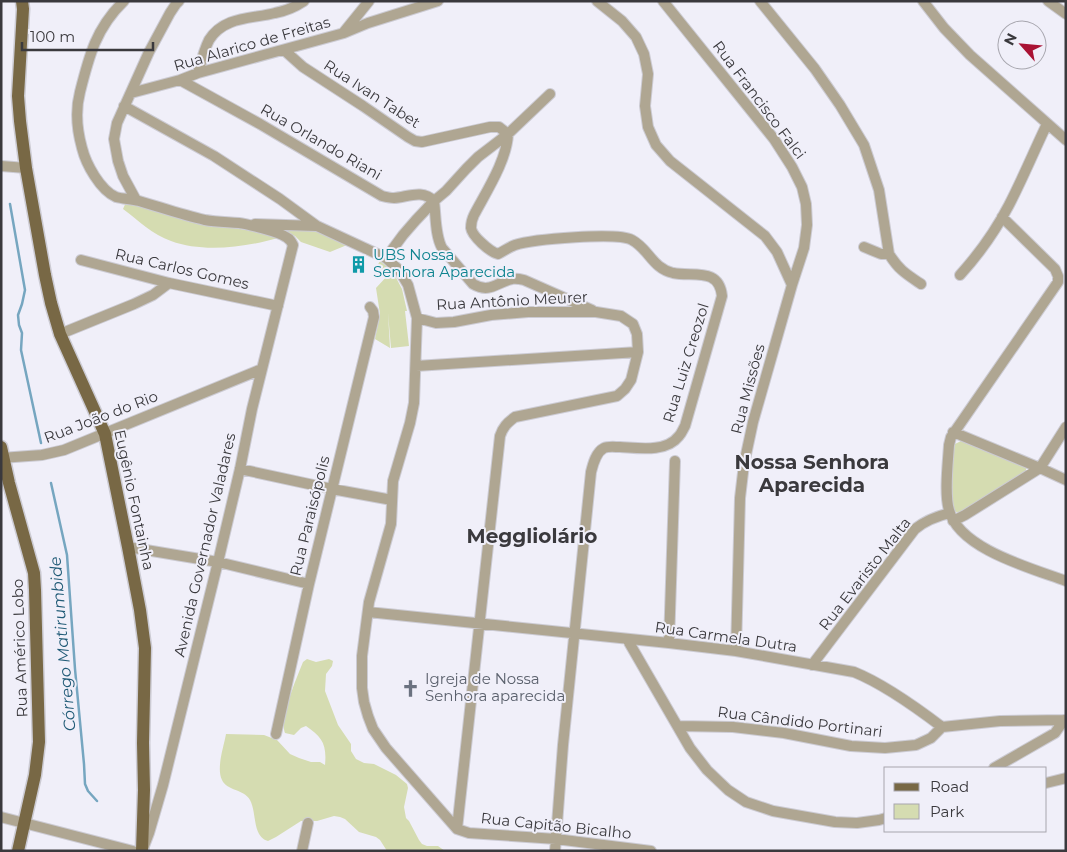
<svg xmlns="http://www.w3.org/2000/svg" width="1067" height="852" viewBox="0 0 1067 852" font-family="Montserrat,sans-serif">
	<rect width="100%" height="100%" fill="#f0eff9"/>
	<!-- green -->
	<path fill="#d5dcb1" d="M 127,200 L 203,223 L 278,235 L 278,238 C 246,247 203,253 171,241 C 153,235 138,220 123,209 Z
		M 311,227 L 347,245 L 330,252 L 301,242 L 295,236 L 278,230 Z
		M 380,261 L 393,272 L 402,289 L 407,311 L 405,311 L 409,346 L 391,348 L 388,313 L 390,348 L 375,339 L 380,314 L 376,288 L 388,275 L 377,266 Z
		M 961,441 L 1023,463 L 1026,468 L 1026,473 L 959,513 L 954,511 L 951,508 L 951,450 L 955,444 Z
		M 307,659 L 316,662 L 329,659 L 333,661 L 332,666 L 326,674 L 325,691 L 338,725 L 351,744 L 351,751 L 356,759 L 364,763 L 374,764 L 396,775 L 407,784 L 408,788 L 404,807 L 406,818 L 409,821 L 419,840 L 422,844 L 427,846 L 438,846 L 445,851 L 387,851 L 380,840 L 376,837 L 359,832 L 345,819 L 340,817 L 334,816 L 317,821 L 301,821 L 276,837 L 268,841 C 252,836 257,813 250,800 C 244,789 227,791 222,780 C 216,768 224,746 226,734 L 264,735 L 277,740 L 290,754 L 299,758 L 311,762 L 320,762 L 325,765 C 327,744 322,737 306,726 L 301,728 L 294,735 L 285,733 C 279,719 297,677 303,662 Z"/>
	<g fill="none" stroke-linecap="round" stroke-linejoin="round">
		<!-- stream -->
		<path stroke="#76a6c0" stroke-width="2.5" d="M 10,204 L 25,290 L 22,304 L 18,315 L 19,325 L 22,333 L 21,350 L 41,443
			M 51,483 L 67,555 L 75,669 L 84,764 L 85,784 L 88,791 L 97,801"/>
		<defs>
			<path id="minor" d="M 124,1 C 96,28 89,56 80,92 C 75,111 77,130 82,148 C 86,164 100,190 116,197 C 123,199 132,199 139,201 C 160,207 182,215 205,220 C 216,222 227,222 239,223 C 247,224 279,232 286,237 C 290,239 291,241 293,245 L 252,409 L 240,469 L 218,562 L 163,785 L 149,833 L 144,846
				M 597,1 L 622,21 L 636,37 L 644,54 L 648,74 L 645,106 L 648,127 L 656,145 L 670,161 L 765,236 L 777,252 L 792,285
				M 663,1 L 774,139 L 792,167 L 802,187 L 806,204 L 807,225 L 804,248 L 792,285 L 753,422 L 744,464 L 740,498 L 736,651
				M 760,1 L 815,69 L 840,105 L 864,145 L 879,190 L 889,254
				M 923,1 L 944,28 L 970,55 L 1066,140
				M 1048,1 L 1066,14
				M 344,32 L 369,1
				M 284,50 L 303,67 L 363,106 L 408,137 L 415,141 L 422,142 L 490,127 L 499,127 L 508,134 C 507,160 486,192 474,215 C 472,219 471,224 471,228 C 472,236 490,252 498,254 C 504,251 509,247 515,245 C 533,239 618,232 632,240 C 649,249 652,268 673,273 C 693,277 719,267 722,296 L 685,426 C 683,429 682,433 679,436 C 666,453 638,448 620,447 C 615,447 608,446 604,448 C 596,452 593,464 591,472 L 563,745 L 555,851
				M 198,73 C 201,62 204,50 209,40 C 224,16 252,19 275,13 C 286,11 295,7 304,1
				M 180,80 L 260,124 L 382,196 C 386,197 390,198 394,198 C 408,197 422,189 434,201 C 436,216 435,235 442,248 L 473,284 C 490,294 497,282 512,279 C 516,278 520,279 524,280 L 592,310
				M 131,93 L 180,80 L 198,73 L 344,33 L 368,23 L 438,1
				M 124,106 L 214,156 L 280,199 L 317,226 L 386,258 L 399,270 L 408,285 L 417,318 L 414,403 L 410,423 L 393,481 L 391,524 L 369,602 L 362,656 L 362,688 L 364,702 L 368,716 L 373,729 L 386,748 L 457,829
				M 1,166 L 26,168
				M 136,200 L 123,176 L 118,161 L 114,139 L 117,123 L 149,52 L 170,13 L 176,4 L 179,1
				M 1002,217 L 1055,269 L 1058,276 L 1058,282 L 951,437 L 949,445 C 948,462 944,494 949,510 C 959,549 1031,568 1066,581
				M 255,224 L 316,226
				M 864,247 L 881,254 L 889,254 C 899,270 906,274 921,284
				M 386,258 L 403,235 L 416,220 L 434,201 L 446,191 L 466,169 L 478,157 L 508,134 L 550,94
				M 81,260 L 169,283 L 278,306
				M 960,275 C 979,254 996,230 1009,205 C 1023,178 1034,151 1047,124
				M 417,318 L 436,323 L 454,322 L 491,315 L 528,312 L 596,312 L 621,316 L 633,324 L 637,334 L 638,352 L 631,380 L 625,389 L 617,396 L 515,417 C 507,423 503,427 500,436 L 457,829
				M 60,334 L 134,304 L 153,295 L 169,283
				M 416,366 L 638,352
				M 953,432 L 1040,468 L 1066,480
				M 1,458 L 42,455 L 64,450 L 262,369
				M 240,469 L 332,489 L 392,500
				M 953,521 L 965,515 L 1040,468 L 1066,427
				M 128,547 L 218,562 L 309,584
				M 368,612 L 669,643 L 736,651 L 854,672 C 884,684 917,708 942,727 L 1000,721 L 1064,720
				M 627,639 L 690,748 L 707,770 L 728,790 L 746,802 L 773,811 L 835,822 L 857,823 L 879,820 L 886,818
				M 669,643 L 675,461
				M 812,665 L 915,529 C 925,521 937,516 950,513
				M 679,726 L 733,727 L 784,733 L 851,746 L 885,748 L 916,745 L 931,738 L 942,727
				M 276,734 L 309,584 L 374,317 L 373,311 L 370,307
				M 994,768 L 1055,733 L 1064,720
				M 1046,783 L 1066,778
				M 1,817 L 133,851
				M 457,829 L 469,833 L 556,839 L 651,851
				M 302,851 L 308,823"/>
			<path id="major" d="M 22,1 L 23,9 L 18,96 L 20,121 L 26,168 L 45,275 L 51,303 L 60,334 L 105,434 L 128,547 L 140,610 L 145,648 L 143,743 L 144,790 L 142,851
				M 1,447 L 9,483 L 34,573 L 35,590 L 39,742 L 35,775 L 18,851"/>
		</defs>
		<!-- minor casing -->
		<use href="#minor" stroke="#cccbd3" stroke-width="12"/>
		<!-- major casing -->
		<use href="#major" stroke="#cccbd3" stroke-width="15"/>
		<!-- minor -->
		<use href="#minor" stroke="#afa692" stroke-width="10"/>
		<!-- major -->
		<use href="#major" stroke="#786845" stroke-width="12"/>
	</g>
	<!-- icons -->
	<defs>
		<symbol id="building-bare" viewBox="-9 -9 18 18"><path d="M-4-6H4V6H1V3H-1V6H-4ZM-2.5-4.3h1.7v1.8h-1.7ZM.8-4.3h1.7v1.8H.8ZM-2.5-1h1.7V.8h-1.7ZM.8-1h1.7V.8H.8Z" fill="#0f9aa8" stroke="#f0eff9" stroke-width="2.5" paint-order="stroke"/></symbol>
		<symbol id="church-bare" viewBox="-9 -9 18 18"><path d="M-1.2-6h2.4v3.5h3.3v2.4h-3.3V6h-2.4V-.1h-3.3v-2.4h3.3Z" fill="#6b7280" stroke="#f0eff9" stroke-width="2.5" paint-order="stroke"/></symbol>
	</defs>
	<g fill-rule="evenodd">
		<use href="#building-bare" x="346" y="252" width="25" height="25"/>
		<use href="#church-bare" x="398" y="676" width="25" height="25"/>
	</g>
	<g text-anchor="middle" stroke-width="4" stroke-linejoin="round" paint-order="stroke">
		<!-- street labels -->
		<g font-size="15" fill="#3a393d" stroke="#f0eff9">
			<text transform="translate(252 44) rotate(-16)" y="5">Rua Alarico de Freitas</text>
			<text transform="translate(372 94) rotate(33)" y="5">Rua Ivan Tabet</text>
			<text transform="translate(759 100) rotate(53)" y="5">Rua Francisco Falci</text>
			<text transform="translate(321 142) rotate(30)" y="5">Rua Orlando Riani</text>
			<text transform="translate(182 269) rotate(13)" y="5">Rua Carlos Gomes</text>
			<text transform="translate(512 301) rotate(-3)" y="5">Rua Antônio Meurer</text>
			<text transform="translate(686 363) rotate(-73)" y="5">Rua Luiz Creozol</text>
			<text transform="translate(748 389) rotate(-75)" y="5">Rua Missões</text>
			<text transform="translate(101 417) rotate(-21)" y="5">Rua João do Rio</text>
			<text transform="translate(134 500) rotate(78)" y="5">Eugênio Fontainha</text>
			<text transform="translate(310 516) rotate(-76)" y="5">Rua Paraisópolis</text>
			<text transform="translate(205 545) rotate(-77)" y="5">Avenida Governador Valadares</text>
			<text transform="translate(865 574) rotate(-52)" y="5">Rua Evaristo Malta</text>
			<text transform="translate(726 637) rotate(8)" y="5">Rua Carmela Dutra</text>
			<text transform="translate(20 648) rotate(-92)" y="5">Rua Américo Lobo</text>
			<text transform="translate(800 722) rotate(7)" y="5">Rua Cândido Portinari</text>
			<text transform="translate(556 826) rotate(6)" y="5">Rua Capitão Bicalho</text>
		</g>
		<!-- culture labels -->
		<g font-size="15" fill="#0d838f" stroke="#f0eff9" text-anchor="start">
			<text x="373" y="260">UBS Nossa<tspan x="373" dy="17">Senhora Aparecida</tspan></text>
		</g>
		<!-- worship labels -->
		<g font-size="15" fill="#5b616d" stroke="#f0eff9" text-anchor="start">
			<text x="425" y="684">Igreja de Nossa<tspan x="425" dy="17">Senhora aparecida</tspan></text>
		</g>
		<!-- water labels -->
		<g font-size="16" font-style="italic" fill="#215b77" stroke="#f0eff9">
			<text transform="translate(62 644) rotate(-95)" y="6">Córrego Matirumbide</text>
		</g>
		<!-- district labels -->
		<g font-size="20" font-weight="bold" fill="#3a393d" stroke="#f0eff9">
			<text x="812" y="469">Nossa Senhora<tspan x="812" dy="23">Aparecida</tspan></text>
			<text x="532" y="543">Meggliolário</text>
		</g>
	</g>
	<!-- border -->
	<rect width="1067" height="852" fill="none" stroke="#3a393d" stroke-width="5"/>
	<!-- legend -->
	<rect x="884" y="767" width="162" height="65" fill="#f0eff9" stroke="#a7a6ae"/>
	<rect x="894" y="783" width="25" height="8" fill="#786845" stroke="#a7a6ae"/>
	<text x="930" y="792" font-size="15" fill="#3a393d">Road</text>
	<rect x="894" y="804" width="25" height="15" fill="#d5dcb1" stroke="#a7a6ae"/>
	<text x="930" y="817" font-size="15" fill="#3a393d">Park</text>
	<!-- north arrow -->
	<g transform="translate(1022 45) rotate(297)"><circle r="24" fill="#f0eff9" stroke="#a7a6ae"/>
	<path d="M0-4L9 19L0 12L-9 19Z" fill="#a91234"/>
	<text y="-8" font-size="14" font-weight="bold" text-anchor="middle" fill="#3a393d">N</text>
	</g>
	<!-- scale -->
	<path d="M22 42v8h131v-8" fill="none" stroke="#3a393d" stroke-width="2.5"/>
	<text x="30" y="42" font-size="15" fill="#3a393d" stroke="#f0eff9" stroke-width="4" paint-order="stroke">100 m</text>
</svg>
